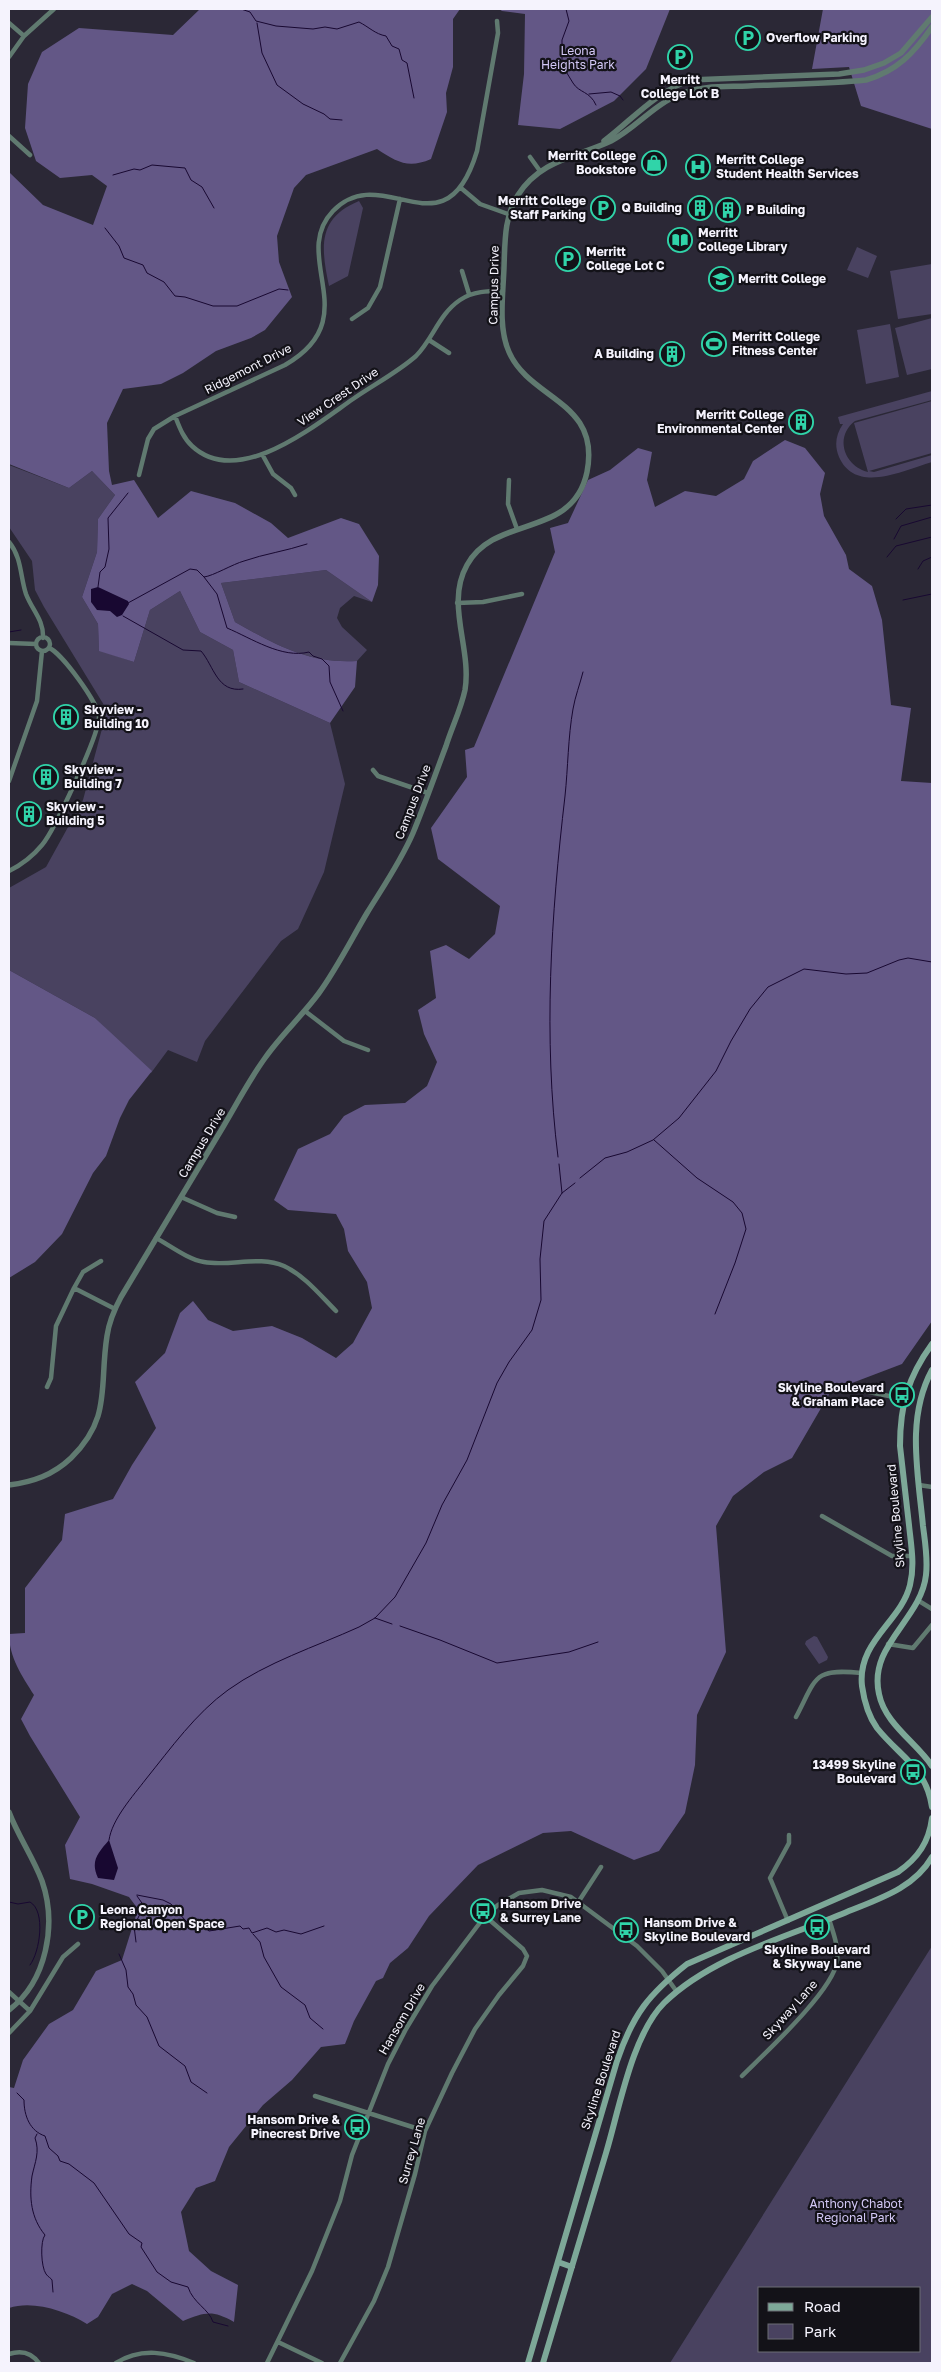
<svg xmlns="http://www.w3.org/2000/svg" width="941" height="2372" viewBox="0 0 941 2372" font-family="'Golos Text',sans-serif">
	<rect width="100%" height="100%" fill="#2b2836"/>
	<!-- green -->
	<path fill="#494260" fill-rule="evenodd" d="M 359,201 L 363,208 L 348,276 L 329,286 C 321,248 317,218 359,201 Z
		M 857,247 L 877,256 L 868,278 L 847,270 Z
		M 932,264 L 932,314 L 898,319 L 890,271 Z
		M 932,318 L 932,369 L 907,375 L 895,328 Z
		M 890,324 L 899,377 L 866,384 L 857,330 Z
		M 932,391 L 932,400 L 855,421 C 834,437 844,466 868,472 L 854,423 L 932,401 L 932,453 L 869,471 L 874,472 L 932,455 L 932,462 C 904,470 856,495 839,457 C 834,445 836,434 843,424 L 840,424 L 838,417 Z
		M 9,465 L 69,488 L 92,471 L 115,495 L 98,519 L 97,552 L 82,597 L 98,624 L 99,650 L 134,662 L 150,610 L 180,591 L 200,632 L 233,650 L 239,682 L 330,723 L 345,784 L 324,872 L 298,929 L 281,941 L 205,1041 L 197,1062 L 168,1050 L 151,1073 L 95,1018 L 9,970 L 9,888 L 46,867 L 83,800 L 107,710 L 44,607 L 35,590 L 32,561 L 9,527 Z
		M 326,570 L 372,602 L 354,596 L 340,608 L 337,618 L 342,627 L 367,650 L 357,661 C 309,664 276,645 235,622 L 221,583 Z
		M 814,1636 L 817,1637 L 828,1657 L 827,1660 L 819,1664 L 805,1644 L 806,1641 Z
		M 932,1946 L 932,2363 L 670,2363 L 900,1997 ZM 760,2288 L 920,2288 L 920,2351 L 760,2351 Z"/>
	<!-- forest -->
	<path fill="#635786" d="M 200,9 L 460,9 L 453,19 L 453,67 L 446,93 L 447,112 L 431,159 C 408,169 397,162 377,149 L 306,175 L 294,188 L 277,236 L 279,262 L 292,297 L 265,330 L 251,338 L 216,351 L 183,373 L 161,384 L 123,389 L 107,423 L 109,471 L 112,485 L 134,480 L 158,518 L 191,491 L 235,503 L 271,523 L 288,538 L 341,518 L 359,524 L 379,556 L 378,585 L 372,602 L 326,570 L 221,583 L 235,622 C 276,645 309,664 357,661 L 355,687 L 330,723 L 239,682 L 233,650 L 200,632 L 180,591 L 150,610 L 134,662 L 99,651 L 98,624 L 82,597 L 97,552 L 98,519 L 115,495 L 92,471 L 69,488 L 9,464 L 9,172 L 43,205 L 93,225 L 107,186 L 92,175 L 60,178 L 36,161 L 25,128 L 28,84 L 42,52 L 79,28 L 173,35 Z
		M 499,9 L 670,9 L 646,69 L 614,101 L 560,129 L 518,125 L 524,74 L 525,14 L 502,11 Z
		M 823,9 L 932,9 L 932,129 L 861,106 L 849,67 L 812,69 Z
		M 785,440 L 805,448 L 825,473 L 820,494 L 824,516 L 846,555 L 849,569 L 872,586 L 882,620 L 891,705 L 911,708 L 901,781 L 932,783 L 932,1321 L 902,1364 L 831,1391 L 792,1458 L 764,1472 L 733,1496 L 716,1526 L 726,1652 L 697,1715 L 695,1765 L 685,1813 L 659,1851 L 634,1860 L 571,1831 L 543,1833 L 478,1865 L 429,1916 L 408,1948 L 390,1963 L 383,1978 L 376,1981 L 354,2021 L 345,2044 L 321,2047 L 292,2080 L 263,2105 L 229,2147 L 215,2181 L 196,2188 L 181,2212 L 189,2251 L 211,2271 L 238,2285 L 234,2322 C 212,2310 206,2312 183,2321 L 147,2291 L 132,2284 L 112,2294 L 98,2317 L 87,2324 C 66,2311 33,2300 9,2308 L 9,2087 L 14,2088 L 23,2060 L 49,2024 L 73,2010 L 96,1971 L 122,1960 L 138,1909 L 129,1897 L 92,1884 L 70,1879 L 65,1845 L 80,1817 L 30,1736 L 21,1719 L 34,1695 C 22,1676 9,1657 9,1634 L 25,1633 L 25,1588 L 62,1540 L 65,1514 L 113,1499 L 132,1465 L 156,1428 L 135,1382 L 165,1353 L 180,1313 L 193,1301 L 208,1320 L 233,1331 L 272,1326 L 302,1338 L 336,1358 L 353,1343 L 372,1308 L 367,1282 L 348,1251 L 344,1229 L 336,1214 L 288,1210 L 274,1200 L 298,1149 L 330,1134 L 344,1116 L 365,1105 L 405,1103 L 427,1086 L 437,1062 L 424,1034 L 418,1010 L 436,998 L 430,951 L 446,945 L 469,959 L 495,934 L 500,906 L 438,859 L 431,828 L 467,777 L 465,750 L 474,747 L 555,552 L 550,528 L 568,523 L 588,480 L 610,470 L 638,448 L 652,452 L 647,480 L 655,507 L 685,491 L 716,496 L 744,479 L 753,461 Z
		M 9,970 L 95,1018 L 152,1071 L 129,1100 L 120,1118 L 106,1156 L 93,1173 L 62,1234 L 35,1262 L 9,1278 Z"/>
	<!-- water -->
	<path fill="#180831" d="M 98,587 L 128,601 L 129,604 L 122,615 L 117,617 L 110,611 L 97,610 L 91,602 L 91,589 Z
		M 109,1840 L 118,1868 L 114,1880 L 98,1878 C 90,1861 98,1853 109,1840 Z"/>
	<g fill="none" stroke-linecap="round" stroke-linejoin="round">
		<!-- stream -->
		<path stroke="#180831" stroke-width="1" d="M 241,9 L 250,12 L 256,21 L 276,26 L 313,29 L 325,27 L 337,29 L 359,22 C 369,27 375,34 386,36 L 392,46 L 399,49 L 402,60 L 407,63 L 414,98
			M 566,9 L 569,21 L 562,40 L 562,65 C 566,71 569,77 573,83 C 579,93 590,91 596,105
			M 257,23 L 262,53 L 277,85 L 303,104 L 324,114 L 330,119 L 342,120
			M 589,94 L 611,92 L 620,96 L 623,100
			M 113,175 L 134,169 L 140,170 L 152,165 L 185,168 L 191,180 L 202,187 L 214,208
			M 105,228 L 119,246 L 124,258 L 143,265 L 147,273 L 164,282 L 175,296 L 185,297 L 213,306 L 237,306 L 279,289 L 288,290
			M 896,519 L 906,509 L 932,505
			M 894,539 L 901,526 L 932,517
			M 887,557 L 896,546 L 932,537
			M 918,569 L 923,561 L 932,557
			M 204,577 L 217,594 L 227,628 C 251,638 282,659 309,652 L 313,656 L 322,659 L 329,666 L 330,682 L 343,711
			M 98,587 L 100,572 L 105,567 L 109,549 L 108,518 L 128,493
			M 903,600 L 932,594
			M 128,603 L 190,569 L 197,570 L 204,577 C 213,576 233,564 244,561 C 264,554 286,551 307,544
			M 123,616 L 183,650 L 201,651 C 214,666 217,693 243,689
			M 9,632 L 21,630
			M 654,1140 L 697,1178 L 733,1202 L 742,1213 L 746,1229 L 735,1263 L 715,1314
			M 558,1157 C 543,1037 551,916 565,796 C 568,768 568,737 573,709 C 575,697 580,684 583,672
			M 559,1164 L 562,1193
			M 580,1178 L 605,1158 L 627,1152 L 653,1140 L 679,1118 L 716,1071 L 731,1041 L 750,1009 L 768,987 L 804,969 L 846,974 L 867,973 L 899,960 L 908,958 L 932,962
			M 375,1618 L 392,1624
			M 400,1626 L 440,1640 L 497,1663 L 569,1652 L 598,1642
			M 109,1840 C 112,1819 133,1796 146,1779 C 171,1748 196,1713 228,1690 C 267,1662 315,1647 359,1627 L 375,1618 L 395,1597 L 426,1543 L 442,1505 L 467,1460 L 497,1383 L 509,1362 L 532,1330 L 541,1300 L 540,1259 L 544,1221 L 562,1193 L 575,1183
			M 137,1895 L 163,1900 L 171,1904 L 192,1928 L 203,1926 L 209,1931 L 240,1926 L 243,1929 L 249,1928 L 252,1933 L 267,1928 L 276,1932 L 284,1930 L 301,1934 L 324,1926
			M 9,1902 L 18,1904 L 30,1902 C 46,1911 40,1952 30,1965
			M 253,1934 L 260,1942 L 264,1957 L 281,1987 L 305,2005 L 310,2018 L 323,2029
			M 136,1942 L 134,1926 L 144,1906 L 137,1896
			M 119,1954 L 126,1970 L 128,1987 L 133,1994 L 136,2005 L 147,2017 L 159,2046 L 185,2066 L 191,2082 L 207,2093
			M 17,2093 L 24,2100 C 24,2116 30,2131 45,2136 L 49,2148 L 58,2156 L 60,2161 L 69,2164 L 94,2183 L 129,2234 L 142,2243 L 141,2247 L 157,2272 L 171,2282 L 188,2287 C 193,2303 209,2309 213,2322 L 228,2326
			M 37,2134 L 35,2138 C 40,2152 35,2162 32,2176 C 29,2198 31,2218 45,2235 C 40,2241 41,2267 46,2274 C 48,2277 51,2278 52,2280 L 53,2292"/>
		<!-- minor -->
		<path stroke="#607a70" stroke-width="4.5" d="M 9,23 L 24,36
			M 9,57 L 24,36 L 54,9
			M 9,136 L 30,155
			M 530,157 L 540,171
			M 461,188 L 480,204 L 508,214
			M 462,271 L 469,294
			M 352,319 L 368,308 L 380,287 L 400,199
			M 429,340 L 449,353
			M 175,416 C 179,426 183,438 192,446 C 238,489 314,426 353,399 C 373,385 398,372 416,356 C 433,339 439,314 460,300 C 473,291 488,291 503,291
			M 262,454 L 273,474 L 291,488 L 295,495
			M 139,475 L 148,439 L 154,429 L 175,416 L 285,365 C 367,318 289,257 333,211 C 383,159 445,258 477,151 L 498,33 L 497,21
			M 509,480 L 508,504 L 517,529
			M 9,542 C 22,558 20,576 26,594 C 32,610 44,620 43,638
			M 457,603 L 483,602 L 522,594
			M36 644a7 7 0 1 1 14 0a7 7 0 1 1-14 0Z
			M 9,643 L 36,644
			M 373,770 L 378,776 L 428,793
			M 9,781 L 37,701 L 42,651
			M 9,871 C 21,865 33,856 42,845 C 54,831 99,735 99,717 C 99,704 61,652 49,648
			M 305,1011 L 344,1041 L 368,1050
			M 181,1197 L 217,1213 L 235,1217
			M 156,1238 C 171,1246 187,1259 204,1262 C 230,1267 259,1255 284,1266 C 305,1276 320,1295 336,1311
			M 74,1288 L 83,1272 L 101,1261
			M 47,1387 L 51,1378 L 56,1326 L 74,1288 L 115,1309
			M 864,1391 L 904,1399
			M 919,1485 L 932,1487
			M 822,1516 L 892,1556 L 912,1556
			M 919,1601 L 932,1609
			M 888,1644 L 913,1648 L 932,1625
			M 796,1717 C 817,1677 813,1668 862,1673
			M 579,1901 L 601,1867
			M 788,1921 L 770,1878 L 789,1843 L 789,1835
			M 9,1992 L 30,2011
			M 9,2033 L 30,2011 L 63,1957 L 78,1944
			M 742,2076 C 764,2054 834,1990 837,1961 C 839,1947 833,1932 829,1919
			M 315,2096 L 425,2131
			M 278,2342 L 322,2363
			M 9,2354 C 21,2350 31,2352 39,2363
			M 116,2363 C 141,2347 168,2352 194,2363
			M 267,2363 L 312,2271 L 340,2201 L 352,2155 L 388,2064 L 406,2029 L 432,1986 L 485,1916 L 498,1905 L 519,1893 L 542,1890 L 571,1897 L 637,1946 L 662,1971 L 677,1992
			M 340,2363 L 374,2301 L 388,2267 L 415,2174 L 425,2131 L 452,2073 L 475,2029 L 499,1995 L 523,1966 L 527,1956 L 523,1949 L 485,1916"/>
		<!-- tertiary -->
		<path stroke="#607a70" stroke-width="5.5" d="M 604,141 C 634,118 653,94 690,80 L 839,74 L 864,70 L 884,63 L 901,53 L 932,17
			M 9,1485 C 33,1482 53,1475 71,1458 C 112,1418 99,1386 107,1336 C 109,1322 114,1310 121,1297 C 153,1244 185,1191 217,1137 C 233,1111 247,1083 265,1058 C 281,1035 302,1016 319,993 C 337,968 351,940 367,913 C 383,887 401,861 413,833 C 425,804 435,775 446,746 C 452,727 461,709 465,690 C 472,648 445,604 467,565 C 495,514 573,539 587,472 C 601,401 530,400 509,352 C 498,327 503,295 504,268 C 505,242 504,217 518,195 C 540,160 577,157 611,141 C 636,128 654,104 681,94 C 702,85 726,87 748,86 C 787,84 827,84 866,80 C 897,71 914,53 932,27
			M 9,1812 C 18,1836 33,1857 42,1881 C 57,1924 47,1981 9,2010"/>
		<!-- secondary -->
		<path stroke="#7da898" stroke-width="6" d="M 932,1344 C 908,1377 900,1405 900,1446 C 903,1472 906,1499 909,1525 C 911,1545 915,1565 910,1585 C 901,1622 857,1641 862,1686 C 864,1700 869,1717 877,1728 C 900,1757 926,1767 932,1807
			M 932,1370 C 906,1418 918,1473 923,1526 C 925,1542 928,1558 926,1575 C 921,1620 868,1645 879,1694 C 885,1724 916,1742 932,1766
			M 558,2262 L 572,2267
			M 528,2363 L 617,2061 C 633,2014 649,1994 687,1964 L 898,1872 C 918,1858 929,1842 932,1818
			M 543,2363 C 564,2293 585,2223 606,2153 C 619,2110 632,2035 664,2003 C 710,1958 783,1938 842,1914 C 875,1900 913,1890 932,1857"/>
	</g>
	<!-- icons -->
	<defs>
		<symbol id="parking-ring" viewBox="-11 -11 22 22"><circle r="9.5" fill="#131218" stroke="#30d4a9" stroke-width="1.5"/><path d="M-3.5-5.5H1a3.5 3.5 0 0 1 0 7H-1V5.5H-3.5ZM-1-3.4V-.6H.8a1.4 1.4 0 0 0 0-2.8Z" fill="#30d4a9"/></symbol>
		<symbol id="shop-ring" viewBox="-11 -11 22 22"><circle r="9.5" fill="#131218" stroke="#30d4a9" stroke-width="1.5"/><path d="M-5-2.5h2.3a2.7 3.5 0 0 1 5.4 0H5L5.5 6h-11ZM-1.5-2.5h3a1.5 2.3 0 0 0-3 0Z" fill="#30d4a9"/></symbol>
		<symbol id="hospital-ring" viewBox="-11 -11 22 22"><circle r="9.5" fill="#131218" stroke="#30d4a9" stroke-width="1.5"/><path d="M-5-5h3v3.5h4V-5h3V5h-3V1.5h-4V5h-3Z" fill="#30d4a9"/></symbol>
		<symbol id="building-ring" viewBox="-11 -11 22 22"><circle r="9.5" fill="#131218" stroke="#30d4a9" stroke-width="1.5"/><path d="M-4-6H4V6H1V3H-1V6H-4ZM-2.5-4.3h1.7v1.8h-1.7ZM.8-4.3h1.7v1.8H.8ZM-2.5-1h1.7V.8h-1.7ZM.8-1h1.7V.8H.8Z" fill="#30d4a9"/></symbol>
		<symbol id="library-ring" viewBox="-11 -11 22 22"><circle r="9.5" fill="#131218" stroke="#30d4a9" stroke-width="1.5"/><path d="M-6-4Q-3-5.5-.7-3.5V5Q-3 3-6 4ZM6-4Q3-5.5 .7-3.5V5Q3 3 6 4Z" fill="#30d4a9"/></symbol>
		<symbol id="university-ring" viewBox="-11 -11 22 22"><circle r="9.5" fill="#131218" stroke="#30d4a9" stroke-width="1.5"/><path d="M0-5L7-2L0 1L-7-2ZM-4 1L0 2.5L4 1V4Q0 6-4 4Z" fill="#30d4a9"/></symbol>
		<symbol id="stadium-ring" viewBox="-11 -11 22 22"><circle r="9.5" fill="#131218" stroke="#30d4a9" stroke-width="1.5"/><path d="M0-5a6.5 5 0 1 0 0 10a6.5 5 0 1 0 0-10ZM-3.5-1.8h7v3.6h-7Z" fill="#30d4a9"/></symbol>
		<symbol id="bus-ring" viewBox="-11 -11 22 22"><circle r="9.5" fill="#131218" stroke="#30d4a9" stroke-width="1.5"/><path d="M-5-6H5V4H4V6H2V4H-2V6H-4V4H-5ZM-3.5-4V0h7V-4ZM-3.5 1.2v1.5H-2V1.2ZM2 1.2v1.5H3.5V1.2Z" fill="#30d4a9"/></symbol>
	</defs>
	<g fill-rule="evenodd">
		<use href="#parking-ring" x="734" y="24" width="28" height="28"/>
		<use href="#parking-ring" x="666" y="43" width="28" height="28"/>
		<use href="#shop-ring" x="640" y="149" width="28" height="28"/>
		<use href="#hospital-ring" x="684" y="153" width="28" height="28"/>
		<use href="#parking-ring" x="589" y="194" width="28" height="28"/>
		<use href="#building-ring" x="686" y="194" width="28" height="28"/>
		<use href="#building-ring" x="714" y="196" width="28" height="28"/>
		<use href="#library-ring" x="666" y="226" width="28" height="28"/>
		<use href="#parking-ring" x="554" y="245" width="28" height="28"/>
		<use href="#university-ring" x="707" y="265" width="28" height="28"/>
		<use href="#stadium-ring" x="700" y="330" width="28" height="28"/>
		<use href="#building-ring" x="658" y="340" width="28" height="28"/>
		<use href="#building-ring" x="787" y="408" width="28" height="28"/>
		<use href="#building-ring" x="52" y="703" width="28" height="28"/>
		<use href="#building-ring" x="32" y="763" width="28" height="28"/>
		<use href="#building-ring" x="15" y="800" width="28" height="28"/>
		<use href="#bus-ring" x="888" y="1381" width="28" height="28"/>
		<use href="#bus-ring" x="899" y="1758" width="28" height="28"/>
		<use href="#bus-ring" x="469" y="1897" width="28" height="28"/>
		<use href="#parking-ring" x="68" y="1903" width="28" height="28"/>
		<use href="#bus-ring" x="803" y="1913" width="28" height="28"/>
		<use href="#bus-ring" x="612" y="1916" width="28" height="28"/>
		<use href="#bus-ring" x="343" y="2113" width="28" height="28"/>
	</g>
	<g text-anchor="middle" stroke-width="4.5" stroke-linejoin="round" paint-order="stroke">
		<!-- poi labels -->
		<g font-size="12" font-weight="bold" fill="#f5f3fd" stroke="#131218" text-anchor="start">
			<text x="766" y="42">Overflow Parking</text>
			<text x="680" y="84" text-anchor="middle">Merritt<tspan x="680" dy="14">College Lot B</tspan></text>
			<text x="636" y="160" text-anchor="end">Merritt College<tspan x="636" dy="14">Bookstore</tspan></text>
			<text x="716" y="164">Merritt College<tspan x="716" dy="14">Student Health Services</tspan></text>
			<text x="586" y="205" text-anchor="end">Merritt College<tspan x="586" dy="14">Staff Parking</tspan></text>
			<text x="682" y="212" text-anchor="end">Q Building</text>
			<text x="746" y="214">P Building</text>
			<text x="698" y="237">Merritt<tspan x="698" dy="14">College Library</tspan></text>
			<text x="586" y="256">Merritt<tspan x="586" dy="14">College Lot C</tspan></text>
			<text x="738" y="283">Merritt College</text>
			<text x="732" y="341">Merritt College<tspan x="732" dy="14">Fitness Center</tspan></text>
			<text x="654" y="358" text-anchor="end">A Building</text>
			<text x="784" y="419" text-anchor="end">Merritt College<tspan x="784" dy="14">Environmental Center</tspan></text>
			<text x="84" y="714">Skyview -<tspan x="84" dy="14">Building 10</tspan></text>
			<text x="64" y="774">Skyview -<tspan x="64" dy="14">Building 7</tspan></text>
			<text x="46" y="811">Skyview -<tspan x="46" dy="14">Building 5</tspan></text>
			<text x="884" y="1392" text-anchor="end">Skyline Boulevard<tspan x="884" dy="14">&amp; Graham Place</tspan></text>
			<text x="896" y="1769" text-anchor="end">13499 Skyline<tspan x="896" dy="14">Boulevard</tspan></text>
			<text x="500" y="1908">Hansom Drive<tspan x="500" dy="14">&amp; Surrey Lane</tspan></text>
			<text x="100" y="1914">Leona Canyon<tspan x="100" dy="14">Regional Open Space</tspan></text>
			<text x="644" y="1927">Hansom Drive &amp;<tspan x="644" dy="14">Skyline Boulevard</tspan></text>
			<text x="817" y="1954" text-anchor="middle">Skyline Boulevard<tspan x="817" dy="14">&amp; Skyway Lane</tspan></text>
			<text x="340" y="2124" text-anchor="end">Hansom Drive &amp;<tspan x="340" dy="14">Pinecrest Drive</tspan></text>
		</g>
		<!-- park labels -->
		<g font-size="12" fill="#d3c8f6" stroke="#131218">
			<text x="578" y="55">Leona<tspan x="578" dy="14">Heights Park</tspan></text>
			<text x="856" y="2208">Anthony Chabot<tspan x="856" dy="14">Regional Park</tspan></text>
		</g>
		<!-- street labels -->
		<g font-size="12" fill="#f5f3fd" stroke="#131218">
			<text transform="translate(494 285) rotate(-89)" y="4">Campus Drive</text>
			<text transform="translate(248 369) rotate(-27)" y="4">Ridgemont Drive</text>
			<text transform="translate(338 397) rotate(-34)" y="4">View Crest Drive</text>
			<text transform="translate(413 802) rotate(-69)" y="4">Campus Drive</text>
			<text transform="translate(202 1143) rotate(-59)" y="4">Campus Drive</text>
			<text transform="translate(896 1516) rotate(-95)" y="4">Skyline Boulevard</text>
			<text transform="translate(790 2010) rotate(-48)" y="4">Skyway Lane</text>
			<text transform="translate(402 2019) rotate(-60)" y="4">Hansom Drive</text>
			<text transform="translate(601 2080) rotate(-72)" y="4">Skyline Boulevard</text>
			<text transform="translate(412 2151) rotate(-74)" y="4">Surrey Lane</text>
		</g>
	</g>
	<!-- border -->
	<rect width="941" height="2372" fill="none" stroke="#f5f3fd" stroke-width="20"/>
	<!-- legend -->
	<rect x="758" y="2287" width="162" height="65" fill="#131218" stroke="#6d6c74"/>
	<rect x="768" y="2303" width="25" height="8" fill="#7da898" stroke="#6d6c74"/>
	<text x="804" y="2312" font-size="15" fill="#f5f3fd">Road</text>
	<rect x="768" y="2324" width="25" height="15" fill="#494260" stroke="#6d6c74"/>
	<text x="804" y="2337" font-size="15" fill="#f5f3fd">Park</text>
</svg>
